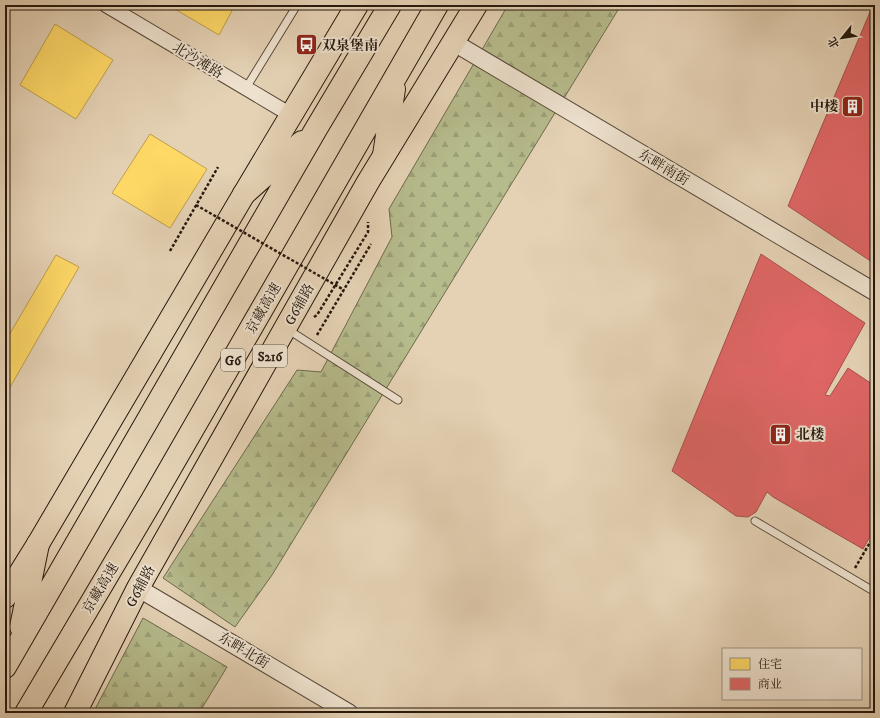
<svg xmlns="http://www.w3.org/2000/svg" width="880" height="718" viewBox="0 0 880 718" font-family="'IM FELL DW Pica','Noto Serif SC',serif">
	<defs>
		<pattern id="forest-firs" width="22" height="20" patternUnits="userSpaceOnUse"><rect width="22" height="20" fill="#b6bb8c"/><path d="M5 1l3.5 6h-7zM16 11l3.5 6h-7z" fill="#9ca078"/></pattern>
	</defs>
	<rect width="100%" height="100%" fill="#e5d2b5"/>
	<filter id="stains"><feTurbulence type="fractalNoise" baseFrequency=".005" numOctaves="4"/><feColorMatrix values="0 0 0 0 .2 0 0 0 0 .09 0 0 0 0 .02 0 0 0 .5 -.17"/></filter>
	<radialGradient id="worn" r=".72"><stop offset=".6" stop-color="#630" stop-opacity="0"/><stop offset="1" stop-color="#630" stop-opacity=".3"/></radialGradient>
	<!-- forest -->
	<path fill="url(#forest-firs)" stroke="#6e6a4c" d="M 508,5 L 621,5 L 272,575 L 235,627 L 163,578 L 297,370 L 321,372 L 392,237 L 389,209 Z
		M 143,618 L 227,667 L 199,713 L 93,713 Z"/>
	<!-- homes -->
	<path fill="#ffd966" stroke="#be9f4b" d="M 168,5 L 235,5 L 219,35 Z
		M 55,24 L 113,60 L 76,119 L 20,85 Z
		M 150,134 L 207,169 L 170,228 L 112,193 Z
		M 56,255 L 79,267 L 5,396 L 5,342 Z"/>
	<!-- shops -->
	<path fill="#e06666" stroke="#a84f4b" d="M 873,5 L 875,5 L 875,264 L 788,206 Z
		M 761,254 L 865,323 L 825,395 L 830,396 L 848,368 L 875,386 L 875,528 L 863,549 L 773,497 L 767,492 L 756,512 L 748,517 L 736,516 L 672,471 Z"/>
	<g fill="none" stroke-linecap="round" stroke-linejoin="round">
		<defs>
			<path id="service" d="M 246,88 L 297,5
				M 287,329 L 398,400
				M 755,521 L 875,592"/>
			<path id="minor" d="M 106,5 L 291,115"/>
			<path id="tertiary" d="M 453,42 L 875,292
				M 138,588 L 349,713"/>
			<path id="primary" d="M 5,597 L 38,544 L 244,194 L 357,5
				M 75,713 L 138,588 L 368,182 L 476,5"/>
			<path id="motorway" d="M 384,155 L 394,89
				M 244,194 L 302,142
				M 21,627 L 38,544
				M 5,667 L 316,129 L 390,5
				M 26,713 L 152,500 L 437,5"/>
		</defs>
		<!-- service casing -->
		<use href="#service" stroke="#554637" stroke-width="9"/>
		<!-- minor casing -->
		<use href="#minor" stroke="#554637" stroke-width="16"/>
		<!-- tertiary casing -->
		<use href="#tertiary" stroke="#554637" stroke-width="19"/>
		<!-- primary casing -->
		<use href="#primary" stroke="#25180d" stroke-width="24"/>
		<!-- motorway casing -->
		<use href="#motorway" stroke="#25180d" stroke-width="24"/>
		<!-- path -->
		<path stroke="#25180d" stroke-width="2.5" stroke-dasharray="3 2" stroke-linecap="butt" d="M 170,251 L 218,167
			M 314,317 L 317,315 L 368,232 L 368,222
			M 317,335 L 371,244
			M 855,568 L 875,534"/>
		<!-- service -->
		<use href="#service" stroke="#eee2cf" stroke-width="7"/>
		<!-- minor -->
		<use href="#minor" stroke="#eee2cf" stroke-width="14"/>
		<!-- tertiary -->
		<use href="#tertiary" stroke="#eee2cf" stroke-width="17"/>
		<!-- primary -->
		<use href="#primary" stroke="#e5d2b5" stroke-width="22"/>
		<!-- motorway -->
		<use href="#motorway" stroke="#e5d2b5" stroke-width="22"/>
		<!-- path-bridge -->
		<path stroke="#25180d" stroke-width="2.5" stroke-dasharray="3 2" stroke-linecap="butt" d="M 196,205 L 344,290"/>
	</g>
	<!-- icons -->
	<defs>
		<symbol id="bus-square" viewBox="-11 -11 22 22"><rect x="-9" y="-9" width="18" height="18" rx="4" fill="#8f2418" stroke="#eee2cf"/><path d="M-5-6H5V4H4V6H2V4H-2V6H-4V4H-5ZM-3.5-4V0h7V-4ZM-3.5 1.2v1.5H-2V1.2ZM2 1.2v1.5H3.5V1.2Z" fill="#fff"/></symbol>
		<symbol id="building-square" viewBox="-11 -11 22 22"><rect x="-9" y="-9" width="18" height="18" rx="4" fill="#8f2418" stroke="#eee2cf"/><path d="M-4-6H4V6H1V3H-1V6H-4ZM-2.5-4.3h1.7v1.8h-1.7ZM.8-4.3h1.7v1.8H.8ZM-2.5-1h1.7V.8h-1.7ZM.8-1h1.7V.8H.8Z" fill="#fff"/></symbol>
	</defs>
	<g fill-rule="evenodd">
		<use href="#bus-square" x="294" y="32" width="25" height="25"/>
		<use href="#building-square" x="840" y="94" width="25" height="25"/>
		<use href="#building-square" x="768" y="422" width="25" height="25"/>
	</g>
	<g text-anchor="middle" stroke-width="4" stroke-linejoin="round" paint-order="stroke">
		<!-- shield labels -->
		<g fill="#eee2cf" stroke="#615547" stroke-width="1">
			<rect x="253" y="345" width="34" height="22" rx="3"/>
			<rect x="221" y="349" width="24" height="22" rx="3"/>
		</g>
		<g font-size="13" font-weight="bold" fill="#25180d">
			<text x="270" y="361">S216</text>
			<text x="233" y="365">G6</text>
		</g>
		<!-- poi labels -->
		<g font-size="14" font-weight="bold" fill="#25180d" stroke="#eee2cf" text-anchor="start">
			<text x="322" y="50">双泉堡南</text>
			<text x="838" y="111" text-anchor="end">中楼</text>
			<text x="796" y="439">北楼</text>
		</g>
		<!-- street labels -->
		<g font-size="14" fill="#25180d" stroke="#eee2cf">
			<text transform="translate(198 60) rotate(31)" y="5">北沙滩路</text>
			<text transform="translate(664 167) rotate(31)" y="5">东畔南街</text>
			<text transform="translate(299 304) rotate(-61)" y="5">G6辅路</text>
			<text transform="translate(263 308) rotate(-60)" y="5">京藏高速</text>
			<text transform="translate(140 586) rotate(-62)" y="5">G6辅路</text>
			<text transform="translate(100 588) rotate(-59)" y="5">京藏高速</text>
			<text transform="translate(244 650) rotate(31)" y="5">东畔北街</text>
		</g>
	</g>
	<!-- margin -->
	<rect width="880" height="718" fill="none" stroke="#e5d2b5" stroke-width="20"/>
	<rect x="6" y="6" width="868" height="706" fill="none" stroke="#25180d" stroke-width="2"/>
	<rect x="10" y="10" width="860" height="698" fill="none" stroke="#25180d"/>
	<!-- legend -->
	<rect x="722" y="648" width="140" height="52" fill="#eee2cf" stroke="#9e9181"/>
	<rect x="730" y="658" width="20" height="12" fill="#ffd966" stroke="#9e9181"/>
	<text x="758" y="668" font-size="12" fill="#25180d">住宅</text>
	<rect x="730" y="678" width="20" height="12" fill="#e06666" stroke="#9e9181"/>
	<text x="758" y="688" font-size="12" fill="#25180d">商业</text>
	<!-- north arrow -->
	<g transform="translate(842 38) rotate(240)" stroke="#eee2cf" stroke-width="3" paint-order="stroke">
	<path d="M0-3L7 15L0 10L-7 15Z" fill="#25180d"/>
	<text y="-6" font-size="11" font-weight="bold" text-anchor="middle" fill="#25180d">北</text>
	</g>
	<rect width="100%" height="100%" filter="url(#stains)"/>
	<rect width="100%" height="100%" fill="url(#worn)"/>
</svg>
